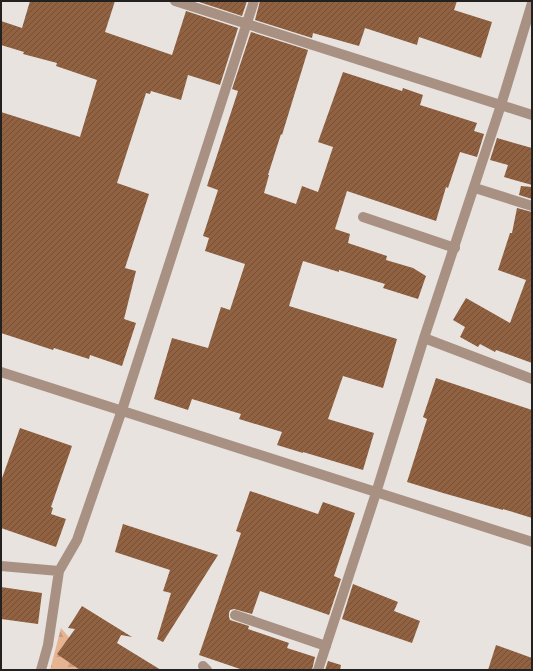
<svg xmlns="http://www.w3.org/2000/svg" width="533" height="671" viewBox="0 0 533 671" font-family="Arial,sans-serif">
	<defs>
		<pattern id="forest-firs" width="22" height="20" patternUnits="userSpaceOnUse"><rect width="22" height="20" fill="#e7b492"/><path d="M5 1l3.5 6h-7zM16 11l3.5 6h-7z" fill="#c69a7e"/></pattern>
		<pattern id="building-hatch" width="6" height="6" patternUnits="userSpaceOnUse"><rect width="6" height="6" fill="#906242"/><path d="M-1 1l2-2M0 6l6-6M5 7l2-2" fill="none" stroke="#755037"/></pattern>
	</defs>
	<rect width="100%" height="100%" fill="#e8e3df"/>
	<!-- forest -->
	<path fill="url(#forest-firs)" d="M 61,628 L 85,656 L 87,670 L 50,670 Z"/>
	<!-- building -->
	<path fill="url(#building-hatch)" d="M 30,1 L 115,1 L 105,32 L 172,55 L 186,11 L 238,28 L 220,85 L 188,75 L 181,100 L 151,91 L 150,94 L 146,93 L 117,183 L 149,194 L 125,268 L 136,271 L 124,319 L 136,323 L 122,366 L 90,355 L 89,359 L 54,348 L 53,350 L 1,333 L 1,112 L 80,137 L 97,80 L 56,66 L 57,63 L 23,54 L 24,52 L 1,45 L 1,21 L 22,28 Z
		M 196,1 L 247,1 L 242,16 Z
		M 260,1 L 457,1 L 454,10 L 492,22 L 481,58 L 419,37 L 417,45 L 365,28 L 359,46 L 313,33 L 312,38 L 255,20 Z
		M 251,32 L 308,50 L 282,135 L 281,134 L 268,175 L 269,175 L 264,193 L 296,204 L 302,186 L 318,192 L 333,147 L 318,142 L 343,72 L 402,91 L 403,88 L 423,95 L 420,105 L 477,123 L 474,131 L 484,134 L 477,157 L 460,152 L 448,188 L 446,187 L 436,221 L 347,191 L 335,229 L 350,234 L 348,243 L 387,256 L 386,260 L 413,268 L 426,276 L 418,299 L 383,288 L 385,284 L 339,270 L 339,272 L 303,261 L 289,306 L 397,339 L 383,388 L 343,376 L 328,419 L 374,433 L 363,470 L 303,452 L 303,453 L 277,445 L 282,432 L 239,419 L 241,414 L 192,399 L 188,410 L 154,399 L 172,338 L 208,348 L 221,307 L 230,310 L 245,264 L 205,251 L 209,238 L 203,236 L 218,190 L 207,186 L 238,91 L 232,89 Z
		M 497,138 L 532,148 L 532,185 L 504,177 L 508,165 L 490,160 Z
		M 521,186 L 532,187 L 532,199 L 519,195 Z
		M 517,208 L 532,212 L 532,363 L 496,350 L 495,352 L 480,344 L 478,347 L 460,337 L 465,327 L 453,320 L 466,298 L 510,323 L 526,280 L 498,270 L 510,233 L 512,233 Z
		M 436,378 L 532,410 L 532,518 L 503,509 L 503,510 L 443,493 L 407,482 L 427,419 L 423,417 Z
		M 20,428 L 72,446 L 51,507 L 53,508 L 51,514 L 66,519 L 56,547 L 1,528 L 1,481 Z
		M 250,491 L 318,514 L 323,502 L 355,513 L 334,576 L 341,579 L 329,615 L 260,591 L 252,614 L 234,609 L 230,610 L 229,613 L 229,617 L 230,620 L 249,626 L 248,629 L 289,643 L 287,648 L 315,657 L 312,670 L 243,670 L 199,655 L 241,533 L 236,531 Z
		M 123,524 L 218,555 L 163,642 L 157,639 L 171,593 L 163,591 L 170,570 L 115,552 Z
		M 353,584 L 398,602 L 394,611 L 420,621 L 412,643 L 342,619 Z
		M 1,587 L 42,593 L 38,624 L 1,619 Z
		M 82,606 L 132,637 L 121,635 L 117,643 L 161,670 L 80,670 L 57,654 L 75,629 L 68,628 Z
		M 496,645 L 532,658 L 532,670 L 488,670 Z
		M 328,661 L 341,665 L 340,670 L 325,670 Z"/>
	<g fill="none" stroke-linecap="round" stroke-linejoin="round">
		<!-- service -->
		<path stroke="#a89183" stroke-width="10" d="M 363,217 L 455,248
			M 235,615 L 326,646"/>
		<!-- minor -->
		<path stroke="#a89183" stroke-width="10" d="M 175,1 L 532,115
			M 475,188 L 532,206
			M 424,338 L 532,379
			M 1,372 L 532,542
			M 1,566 L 59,571
			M 203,666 L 207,670
			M 41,670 L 48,645 L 59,571 L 77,540 L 122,410 L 254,1
			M 318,670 L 376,493 L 424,338 L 501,105 L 532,3"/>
	</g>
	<!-- border -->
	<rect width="533" height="671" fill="none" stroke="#232120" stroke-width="4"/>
</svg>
